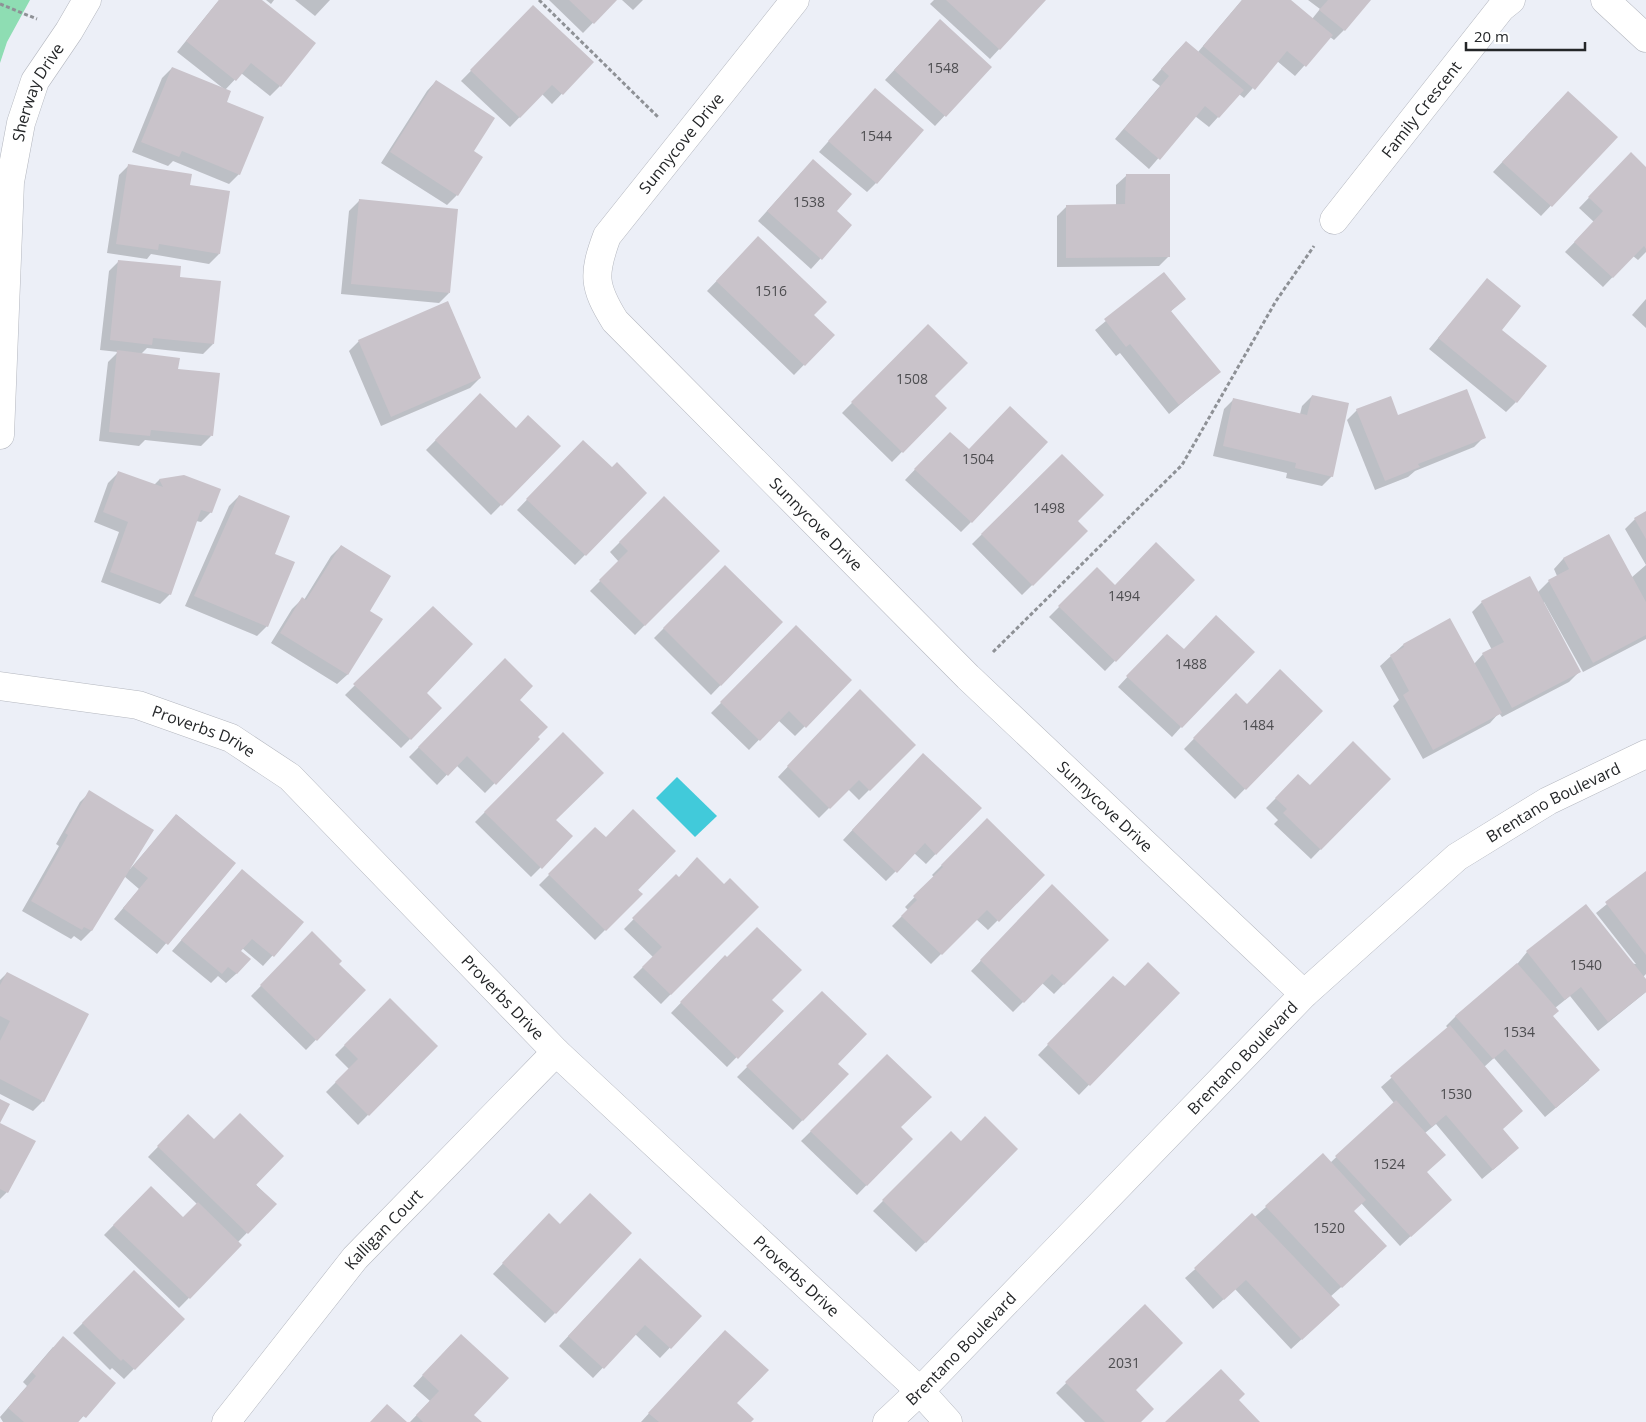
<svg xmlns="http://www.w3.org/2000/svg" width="1646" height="1422" viewBox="0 0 1646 1422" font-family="'Open Sans',sans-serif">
	<rect width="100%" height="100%" fill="#eceff7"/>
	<!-- green -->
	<path fill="#8eddb3" d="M 0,0 L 30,0 L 7,42 L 0,63 Z"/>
	<!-- water -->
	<path fill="#41cada" d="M 677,777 L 717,816 L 695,837 L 656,798 Z"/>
	<!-- shadow -->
	<path fill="#0003" d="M 219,0 L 260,0 L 280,86 L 270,96 L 241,73 L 225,90 L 225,103 L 239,174 L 229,184 L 173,161 L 168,166 L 132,152 L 162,78 L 172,68 L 224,89 L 177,52 Z
		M 266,0 L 274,0 L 271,4 Z
		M 295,0 L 330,0 L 315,16 Z
		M 549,0 L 615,0 L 583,33 Z
		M 622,0 L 643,0 L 633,10 Z
		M 934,0 L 1044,0 L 990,59 L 930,4 Z
		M 1242,0 L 1289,0 L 1312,19 L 1320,9 L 1308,0 L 1370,0 L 1344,30 L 1334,40 L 1330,37 L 1295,76 L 1277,61 L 1244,98 L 1239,94 L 1209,127 L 1195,116 L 1149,169 L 1115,139 L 1160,86 L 1152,80 L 1176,52 L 1186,42 L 1198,52 Z
		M 533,7 L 592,62 L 552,104 L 542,94 L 510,127 L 461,81 Z
		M 930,31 L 990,67 L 935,126 L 885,80 Z
		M 436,81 L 472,151 L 481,157 L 457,195 L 447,205 L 381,163 L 427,91 Z
		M 866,99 L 876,183 L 867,192 L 819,152 Z
		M 1558,102 L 1616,137 L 1541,216 L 1493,172 Z
		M 1631,154 L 1646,168 L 1646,252 L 1638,260 L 1633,256 L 1603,287 L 1565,252 L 1594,222 L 1579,208 Z
		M 129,165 L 189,187 L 219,254 L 209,264 L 151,254 L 147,259 L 107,253 L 119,175 Z
		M 803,171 L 835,211 L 851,225 L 811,269 L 758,221 Z
		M 1126,176 L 1169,256 L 1159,266 L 1057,267 L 1057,216 L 1067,206 L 1116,205 L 1116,185 Z
		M 359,201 L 449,293 L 439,303 L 341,294 L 349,211 Z
		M 748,248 L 833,335 L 794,375 L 707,291 Z
		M 119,261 L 178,278 L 213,344 L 203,354 L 147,348 L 141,354 L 177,370 L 211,436 L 201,446 L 145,440 L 139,446 L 99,441 L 108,362 L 118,352 L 100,350 L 109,271 Z
		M 1164,273 L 1184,299 L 1170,312 L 1219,372 L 1169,414 L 1120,353 L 1116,356 L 1095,330 Z
		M 1487,280 L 1516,402 L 1506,412 L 1429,349 Z
		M 1646,299 L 1646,328 L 1632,315 Z
		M 928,326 L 933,396 L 945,408 L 892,462 L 842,413 Z
		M 359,341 L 480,378 L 470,388 L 381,426 L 349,351 Z
		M 480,395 L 515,429 L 559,446 L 491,515 L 426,450 Z
		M 1312,396 L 1332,476 L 1322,486 L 1286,478 L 1287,473 L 1213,456 L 1224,409 L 1234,399 L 1300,414 L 1302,406 Z
		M 1357,410 L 1397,417 L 1484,437 L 1474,447 L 1415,471 L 1408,477 L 1375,490 L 1347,420 Z
		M 583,441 L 612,469 L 646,493 L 575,565 L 517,510 Z
		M 940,443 L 971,522 L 961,532 L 905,480 Z
		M 1062,455 L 1076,521 L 1087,531 L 1022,595 L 972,544 Z
		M 118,473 L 154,485 L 159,480 L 184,477 L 211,512 L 201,522 L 196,521 L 170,594 L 160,604 L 101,582 L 119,532 L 94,522 L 108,483 Z
		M 239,496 L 273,554 L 267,626 L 257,636 L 185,606 L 229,506 Z
		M 664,498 L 718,551 L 635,635 L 590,591 L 619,562 L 610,552 Z
		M 1646,512 L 1646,639 L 1583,672 L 1544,602 L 1542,603 L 1579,672 L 1569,682 L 1502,717 L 1499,713 L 1490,723 L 1423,759 L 1393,706 L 1399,700 L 1380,666 L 1403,645 L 1474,664 L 1483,654 L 1492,650 L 1472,612 L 1482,602 L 1537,593 L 1549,581 L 1557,576 L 1554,569 L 1563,559 L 1608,535 L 1631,578 L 1646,565 L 1625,529 L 1635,519 Z
		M 341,546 L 368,612 L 381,619 L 347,675 L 337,684 L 271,643 L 292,609 L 302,599 L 304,600 L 331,556 Z
		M 725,567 L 781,622 L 711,695 L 654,638 Z
		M 1097,569 L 1115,586 L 1193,580 L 1105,671 L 1049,617 Z
		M 433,608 L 425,693 L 441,708 L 401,748 L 345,695 Z
		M 796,627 L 851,680 L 795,736 L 778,720 L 749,750 L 711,713 Z
		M 1157,645 L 1181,727 L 1172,737 L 1118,687 Z
		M 505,660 L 518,700 L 538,739 L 485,793 L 456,765 L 437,785 L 409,757 Z
		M 1236,695 L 1247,705 L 1321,711 L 1235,799 L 1184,749 Z
		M 850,701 L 914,745 L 859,800 L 848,789 L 819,818 L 778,777 Z
		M 563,734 L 555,820 L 572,836 L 531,877 L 475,822 Z
		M 914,764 L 980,808 L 926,864 L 914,853 L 886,881 L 843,840 Z
		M 1298,776 L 1310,787 L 1389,779 L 1311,859 L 1274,824 L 1278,820 L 1266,808 Z
		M 90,792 L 130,869 L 177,815 L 234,863 L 157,954 L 114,919 L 139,889 L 124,876 L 91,931 L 81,941 L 74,936 L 71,939 L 22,911 L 59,846 L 56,844 L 80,802 Z
		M 987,820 L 1043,875 L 988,930 L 976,919 L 931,964 L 892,926 L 908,910 L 905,907 L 934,877 L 932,875 Z
		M 595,829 L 641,894 L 595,940 L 539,885 Z
		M 1646,872 L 1646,974 L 1643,977 L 1646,981 L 1646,992 L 1598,1031 L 1570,996 L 1555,1008 L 1552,1016 L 1589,1080 L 1545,1117 L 1494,1058 L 1484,1067 L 1522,1111 L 1502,1129 L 1507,1158 L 1482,1179 L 1436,1124 L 1425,1133 L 1425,1173 L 1440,1209 L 1400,1246 L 1361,1203 L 1353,1211 L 1376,1256 L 1330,1297 L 1328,1315 L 1291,1349 L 1235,1289 L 1213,1309 L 1185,1278 L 1266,1207 L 1330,1163 L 1394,1103 L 1381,1087 L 1448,1028 L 1446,1026 L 1456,1016 L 1518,963 L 1527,952 L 1636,964 L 1596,913 Z
		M 676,876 L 678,878 L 724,885 L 757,907 L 661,1004 L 633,977 L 653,957 L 624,929 Z
		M 233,880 L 303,922 L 263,966 L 242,948 L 240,951 L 249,959 L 236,974 L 226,983 L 218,976 L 211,983 L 172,951 Z
		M 1043,895 L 1107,940 L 1054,994 L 1042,983 L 1013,1012 L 971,971 Z
		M 312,933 L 337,964 L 364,990 L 306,1050 L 251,996 Z
		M 725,957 L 782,1011 L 727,1067 L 671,1013 Z
		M 7,973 L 43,1101 L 33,1111 L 0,1094 L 0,980 Z
		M 1113,978 L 1124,988 L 1178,993 L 1079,1095 L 1038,1055 Z
		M 822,993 L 836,1064 L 847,1074 L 793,1130 L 737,1077 Z
		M 390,1000 L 436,1046 L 358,1125 L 326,1092 L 349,1069 L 335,1055 Z
		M 887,1056 L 900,1127 L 911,1139 L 857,1195 L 801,1141 Z
		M 188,1116 L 275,1204 L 238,1242 L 241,1245 L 179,1308 L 104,1235 L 151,1187 L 183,1218 L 197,1204 L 148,1157 Z
		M 0,1124 L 7,1192 L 0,1199 Z
		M 951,1132 L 961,1142 L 1016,1149 L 916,1252 L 873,1211 Z
		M 539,1225 L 555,1313 L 545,1323 L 493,1274 Z
		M 630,1270 L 700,1316 L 660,1358 L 635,1334 L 593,1378 L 559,1346 Z
		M 134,1271 L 183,1319 L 124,1379 L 112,1368 L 110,1370 L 73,1333 Z
		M 1145,1306 L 1134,1390 L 1139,1422 L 1085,1422 L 1056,1393 Z
		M 715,1341 L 736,1403 L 749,1422 L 641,1422 Z
		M 451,1345 L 472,1415 L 480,1422 L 410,1422 L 430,1401 L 413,1386 Z
		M 53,1347 L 114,1383 L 78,1422 L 3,1422 L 0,1417 L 27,1386 L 23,1382 Z"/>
	<!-- building -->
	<path fill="#c9c3ca" d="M 219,0 L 262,0 L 316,43 L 281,87 L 251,63 L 236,81 L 186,41 Z
		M 569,0 L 617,0 L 594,24 Z
		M 946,0 L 1046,0 L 1000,50 Z
		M 1242,0 L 1291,0 L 1333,35 L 1306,67 L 1287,51 L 1255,90 L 1203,46 Z
		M 1328,0 L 1371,0 L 1345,31 L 1319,10 Z
		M 533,5 L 594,62 L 563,95 L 552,85 L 520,118 L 470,70 Z
		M 940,19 L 992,67 L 946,117 L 894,70 Z
		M 1186,41 L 1244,90 L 1219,118 L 1205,106 L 1160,160 L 1124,129 L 1169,76 L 1161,69 Z
		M 172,67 L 231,91 L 227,102 L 264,117 L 240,175 L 182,151 L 179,157 L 141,142 Z
		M 436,80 L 495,118 L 474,151 L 483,157 L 458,196 L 390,152 Z
		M 875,88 L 924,130 L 877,184 L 828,141 Z
		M 1568,91 L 1618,137 L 1552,207 L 1502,162 Z
		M 1631,152 L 1646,167 L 1646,249 L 1644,246 L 1613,278 L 1574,242 L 1603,211 L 1588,197 Z
		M 813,159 L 852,194 L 837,211 L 852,225 L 822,260 L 767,211 Z
		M 128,164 L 192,174 L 190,185 L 230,191 L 220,254 L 159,244 L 158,250 L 116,244 Z
		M 1126,174 L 1170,174 L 1170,257 L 1066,258 L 1066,205 L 1125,204 Z
		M 359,199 L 458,209 L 450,293 L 351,284 Z
		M 758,236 L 827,302 L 814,315 L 835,335 L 805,366 L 716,281 Z
		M 118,260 L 181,266 L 180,277 L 221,281 L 214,344 L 153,338 L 152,345 L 110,340 Z
		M 1164,272 L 1186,299 L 1171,311 L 1221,372 L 1179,405 L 1130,344 L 1126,347 L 1104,319 Z
		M 1487,278 L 1521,306 L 1502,330 L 1547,366 L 1517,403 L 1438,338 Z
		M 448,301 L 481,378 L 391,417 L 358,340 Z
		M 928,324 L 968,363 L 935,396 L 947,408 L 903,453 L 851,402 Z
		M 117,350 L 180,358 L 178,369 L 220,373 L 213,436 L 151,430 L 150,436 L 109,432 Z
		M 1467,389 L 1486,438 L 1418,464 L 1420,467 L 1385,481 L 1356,409 L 1391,396 L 1398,415 Z
		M 480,393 L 516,428 L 528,415 L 561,446 L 502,506 L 435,440 Z
		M 1312,395 L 1349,403 L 1333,477 L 1295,468 L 1296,463 L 1223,446 L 1233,398 L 1307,415 Z
		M 1010,406 L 1048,442 L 972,523 L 914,469 L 950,432 L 969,449 Z
		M 583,440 L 612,467 L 617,462 L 647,493 L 586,556 L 526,499 Z
		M 1062,454 L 1104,495 L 1078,521 L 1088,531 L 1033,586 L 981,534 Z
		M 118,471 L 163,487 L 159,479 L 184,475 L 221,489 L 212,513 L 201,510 L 171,595 L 110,572 L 128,522 L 103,512 Z
		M 239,495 L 290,516 L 275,554 L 295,562 L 268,627 L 194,596 Z
		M 664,496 L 720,551 L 645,626 L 599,580 L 628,551 L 619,542 Z
		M 1646,511 L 1646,539 L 1634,518 Z
		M 1609,534 L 1646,602 L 1646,635 L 1593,663 L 1548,580 L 1569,569 L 1563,558 Z
		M 1156,542 L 1195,580 L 1116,662 L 1058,606 L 1097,567 L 1115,585 Z
		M 341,545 L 391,576 L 370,611 L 383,619 L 348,675 L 280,633 L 302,597 L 306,600 Z
		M 725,565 L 783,622 L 721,686 L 663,628 Z
		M 1530,576 L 1581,672 L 1512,708 L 1482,653 L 1504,642 L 1481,601 Z
		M 433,606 L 473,644 L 427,693 L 442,708 L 411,740 L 353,684 Z
		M 1216,615 L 1255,652 L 1182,728 L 1126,676 L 1167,634 L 1184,649 Z
		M 1450,618 L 1502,713 L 1433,750 L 1403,695 L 1409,691 L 1390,655 L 1404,647 L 1403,644 Z
		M 796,625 L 852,680 L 806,728 L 789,711 L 760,741 L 720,702 Z
		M 505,658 L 533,686 L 520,700 L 548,727 L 538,737 L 540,739 L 496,785 L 467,756 L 448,776 L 418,747 Z
		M 1280,669 L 1323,711 L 1246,790 L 1193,738 L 1236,693 L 1247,704 Z
		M 860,689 L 916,745 L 870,791 L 859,780 L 830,809 L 787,766 Z
		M 563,732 L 604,773 L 556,820 L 573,836 L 542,869 L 484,812 Z
		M 1353,741 L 1391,779 L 1321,850 L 1283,813 L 1287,809 L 1275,798 L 1298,774 L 1310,785 Z
		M 923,753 L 982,808 L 936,855 L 925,843 L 897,873 L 852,830 Z
		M 89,790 L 154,830 L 92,931 L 84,927 L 82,930 L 31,901 L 68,835 L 65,833 Z
		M 633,809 L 676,851 L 638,890 L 643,894 L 606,931 L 548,874 L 595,827 L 606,837 Z
		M 176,814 L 236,863 L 168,945 L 123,908 L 148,878 L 133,866 Z
		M 987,818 L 1045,875 L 999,922 L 987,910 L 942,955 L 901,916 L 917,900 L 913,896 L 943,867 L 941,865 Z
		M 697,857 L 724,884 L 730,878 L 759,907 L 671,995 L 642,967 L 662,947 L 632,918 L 676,874 L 679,877 Z
		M 242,869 L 304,922 L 274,957 L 252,939 L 241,951 L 251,959 L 237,974 L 228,967 L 222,974 L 181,940 Z
		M 1646,871 L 1646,955 L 1605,902 Z
		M 1052,884 L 1109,940 L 1064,985 L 1052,974 L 1024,1003 L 980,960 Z
		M 1586,904 L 1646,979 L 1646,992 L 1608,1022 L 1581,987 L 1565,1000 L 1526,951 Z
		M 757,927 L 802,970 L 772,1000 L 784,1011 L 738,1059 L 680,1002 L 725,955 L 727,957 Z
		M 312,931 L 342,961 L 339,964 L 366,990 L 317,1041 L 260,985 Z
		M 1148,962 L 1180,993 L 1090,1086 L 1047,1044 L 1113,976 L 1125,986 Z
		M 1517,963 L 1559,1011 L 1553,1016 L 1600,1070 L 1556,1108 L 1505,1049 L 1493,1059 L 1455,1016 Z
		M 7,972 L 89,1014 L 44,1102 L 0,1079 L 0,1041 L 10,1021 L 0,1016 L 0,985 Z
		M 822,991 L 867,1034 L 838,1064 L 849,1074 L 803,1121 L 746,1066 Z
		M 390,998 L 438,1046 L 369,1116 L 335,1082 L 358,1059 L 344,1045 Z
		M 1450,1025 L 1523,1111 L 1503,1129 L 1519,1148 L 1493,1170 L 1446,1115 L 1432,1127 L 1390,1076 Z
		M 887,1054 L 932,1097 L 901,1127 L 913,1139 L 867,1186 L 810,1131 Z
		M 0,1099 L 10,1104 L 0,1123 L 36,1141 L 8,1193 L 0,1189 Z
		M 1396,1100 L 1446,1155 L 1427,1172 L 1452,1200 L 1411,1237 L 1335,1156 Z
		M 240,1113 L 284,1156 L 256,1185 L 277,1204 L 248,1234 L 157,1146 L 188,1114 L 214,1139 Z
		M 985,1116 L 1018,1149 L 926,1243 L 882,1200 L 951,1131 L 961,1141 Z
		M 1323,1153 L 1366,1200 L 1354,1211 L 1387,1246 L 1342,1288 L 1265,1206 Z
		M 151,1186 L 183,1217 L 198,1202 L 242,1245 L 190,1299 L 113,1225 Z
		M 590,1193 L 632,1233 L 556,1314 L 502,1263 L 549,1213 L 560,1224 Z
		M 1252,1213 L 1340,1305 L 1302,1340 L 1246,1280 L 1224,1300 L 1194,1268 Z
		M 640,1258 L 702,1316 L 671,1349 L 645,1325 L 604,1369 L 568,1336 Z
		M 134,1270 L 185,1319 L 135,1370 L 123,1359 L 121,1361 L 82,1323 Z
		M 1145,1304 L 1183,1343 L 1136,1390 L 1154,1409 L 1141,1422 L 1105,1422 L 1065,1382 Z
		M 725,1330 L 769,1370 L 737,1403 L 754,1419 L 751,1422 L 659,1422 L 648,1413 Z
		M 461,1334 L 509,1378 L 474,1415 L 482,1422 L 423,1422 L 416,1415 L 439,1391 L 422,1375 Z
		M 63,1336 L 116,1383 L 86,1418 L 83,1416 L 78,1422 L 24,1422 L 8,1408 L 36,1376 L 32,1372 Z
		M 1221,1369 L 1245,1394 L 1239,1400 L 1260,1422 L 1165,1422 Z
		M 387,1404 L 407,1422 L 370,1422 Z"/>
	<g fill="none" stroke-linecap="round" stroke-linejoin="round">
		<defs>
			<g id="street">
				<path id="s1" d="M 795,0 L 607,236 C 593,274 593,286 615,321 L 968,677 L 1304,994"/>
				<path d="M 1605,0 L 1646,38"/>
				<path id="s2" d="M 1334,220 L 1501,8 L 1511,0"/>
				<path id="s3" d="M 0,435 L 10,182 L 21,123 L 35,81 L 69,31 L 87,0"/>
				<path id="s4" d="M 0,686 L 138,705 L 231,738 L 290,777 L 556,1052 L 920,1391 L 948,1422"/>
				<path id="s5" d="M 226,1422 L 355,1258 L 556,1052"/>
				<path id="s6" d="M 887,1422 L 920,1391 L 1304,994 L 1457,857 L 1548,801 L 1646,754"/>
			</g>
		</defs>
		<!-- street casing -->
		<use href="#street" stroke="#b4b7bf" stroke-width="29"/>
		<!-- path -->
		<path stroke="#8e9196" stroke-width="3" stroke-dasharray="4 2.5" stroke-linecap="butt" d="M 539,0 L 658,117
			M 0,4 L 37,19
			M 993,652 L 1182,465 L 1276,301 L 1314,246"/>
		<!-- street -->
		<use href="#street" stroke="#fff" stroke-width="28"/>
	</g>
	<g text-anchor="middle" stroke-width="4.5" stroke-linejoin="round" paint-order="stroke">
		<!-- number labels -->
		<g font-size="14" fill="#4d4d50">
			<text x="943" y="73">1548</text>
			<text x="876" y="141">1544</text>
			<text x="809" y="207">1538</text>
			<text x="771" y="296">1516</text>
			<text x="912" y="384">1508</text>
			<text x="978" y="464">1504</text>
			<text x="1049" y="513">1498</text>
			<text x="1124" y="601">1494</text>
			<text x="1191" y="669">1488</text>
			<text x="1258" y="730">1484</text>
			<text x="1586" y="970">1540</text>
			<text x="1519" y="1037">1534</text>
			<text x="1456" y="1099">1530</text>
			<text x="1389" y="1169">1524</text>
			<text x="1329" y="1233">1520</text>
			<text x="1124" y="1368">2031</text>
		</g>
		<!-- street labels -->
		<g font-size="16" fill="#242628" stroke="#fff">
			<text dy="6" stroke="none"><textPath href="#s3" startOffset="348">Sherway Drive</textPath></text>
			<text dy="6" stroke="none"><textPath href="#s2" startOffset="141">Family Crescent</textPath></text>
			<text transform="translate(681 143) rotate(-51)" y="6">Sunnycove Drive</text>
			<text dy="6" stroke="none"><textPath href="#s1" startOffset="678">Sunnycove Drive</textPath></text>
			<text dy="6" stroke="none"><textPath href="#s4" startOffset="210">Proverbs Drive</textPath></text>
			<text dy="6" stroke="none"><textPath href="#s6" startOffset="914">Brentano Boulevard</textPath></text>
			<text dy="6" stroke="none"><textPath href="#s1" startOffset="1082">Sunnycove Drive</textPath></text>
			<text dy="6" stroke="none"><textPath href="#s4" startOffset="615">Proverbs Drive</textPath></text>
			<text dy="6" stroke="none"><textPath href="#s6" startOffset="509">Brentano Boulevard</textPath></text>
			<text dy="6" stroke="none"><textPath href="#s5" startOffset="249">Kalligan Court</textPath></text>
			<text dy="6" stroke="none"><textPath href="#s4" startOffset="1020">Proverbs Drive</textPath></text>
			<text dy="6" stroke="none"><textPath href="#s6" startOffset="104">Brentano Boulevard</textPath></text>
		</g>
	</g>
	<!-- scale -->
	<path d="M1466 42v8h119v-8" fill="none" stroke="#242628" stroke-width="2.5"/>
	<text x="1474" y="42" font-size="15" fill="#242628" stroke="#ffffff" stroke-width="4" paint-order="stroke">20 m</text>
</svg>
